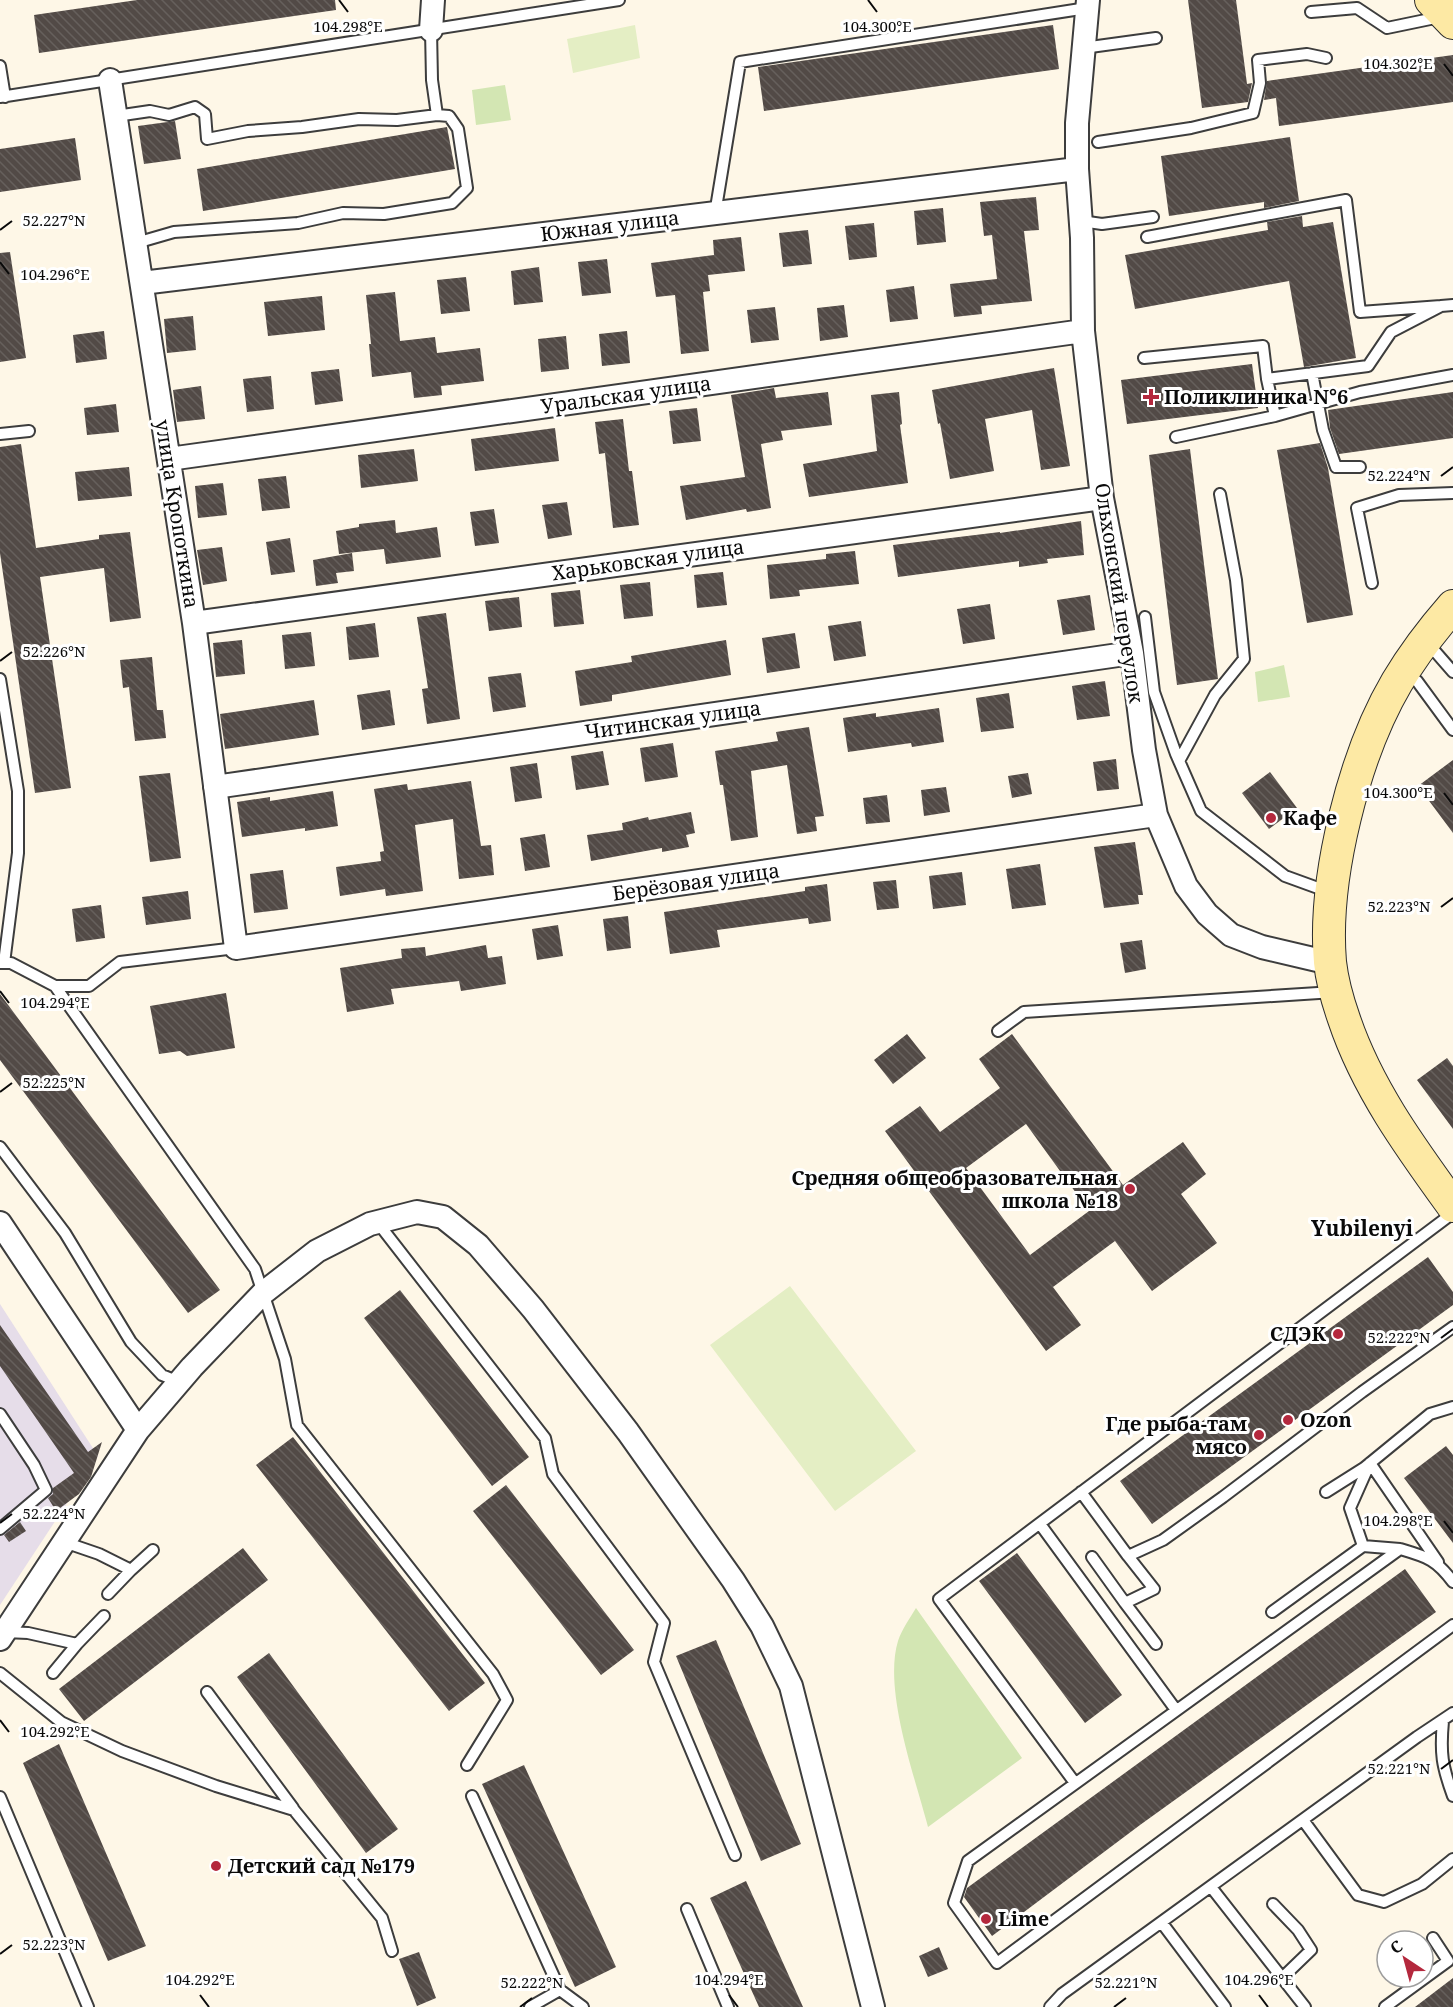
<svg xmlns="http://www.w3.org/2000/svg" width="1453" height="2007" viewBox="0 0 1453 2007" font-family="'Noto Serif',serif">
	<defs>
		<pattern id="building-back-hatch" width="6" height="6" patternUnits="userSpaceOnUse" patternTransform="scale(1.5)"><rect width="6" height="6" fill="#524a46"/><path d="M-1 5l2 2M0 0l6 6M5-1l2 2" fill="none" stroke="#66605c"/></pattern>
	</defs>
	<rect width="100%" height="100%" fill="#fef7e7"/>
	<!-- industrial -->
	<path fill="#e6dde9" d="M 0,1304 L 98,1456 L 0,1605 Z"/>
	<!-- green -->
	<path fill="#d3e6b3" d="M 505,85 L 511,120 L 476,125 L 472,90 Z
		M 1284,665 L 1290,697 L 1258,702 L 1255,672 Z
		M 916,1608 L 1022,1758 L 928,1827 C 915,1777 883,1690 898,1641 C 902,1629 910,1618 916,1608 Z"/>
	<!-- pitch -->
	<path fill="#e4eec4" d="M 635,25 L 640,58 L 573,73 L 567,39 Z
		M 790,1286 L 916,1451 L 835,1511 L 710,1345 Z"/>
	<!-- building -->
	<path fill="url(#building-back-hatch)" fill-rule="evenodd" d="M 137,0 L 335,0 L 336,10 L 39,53 L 34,15 Z
		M 1188,0 L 1236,0 L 1247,84 L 1252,83 L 1248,102 L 1202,108 Z
		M 1053,25 L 1059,69 L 764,111 L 758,67 Z
		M 1453,55 L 1453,102 L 1279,126 L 1276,98 L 1264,100 L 1267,81 Z
		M 175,121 L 181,159 L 144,164 L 138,126 Z
		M 447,127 L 455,169 L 203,211 L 197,169 Z
		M 1290,137 L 1299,201 L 1264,208 L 1264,202 L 1169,216 L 1161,156 Z
		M 75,138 L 81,180 L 0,192 L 0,149 Z
		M 1036,197 L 1039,230 L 1024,231 L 1032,301 L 981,306 L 982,314 L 954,317 L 950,284 L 997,279 L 992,235 L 984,236 L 980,202 Z
		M 943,208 L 946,242 L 917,245 L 914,211 Z
		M 1302,216 L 1303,227 L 1333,222 L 1356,358 L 1304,367 L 1289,281 L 1135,309 L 1125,255 L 1268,230 L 1267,222 Z
		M 874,223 L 877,257 L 849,260 L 845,226 Z
		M 808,230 L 812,264 L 783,267 L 779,233 Z
		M 741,237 L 745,271 L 708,275 L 710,291 L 703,292 L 709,351 L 681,354 L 675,295 L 656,297 L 651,263 L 714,255 L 713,240 Z
		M 10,252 L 26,358 L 0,362 L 0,253 Z
		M 607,259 L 611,293 L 582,296 L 578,262 Z
		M 539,267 L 543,302 L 514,305 L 511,271 Z
		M 466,277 L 470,311 L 441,314 L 437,280 Z
		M 914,286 L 918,319 L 890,322 L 886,290 Z
		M 395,292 L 400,341 L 435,337 L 437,353 L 480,348 L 484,381 L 441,386 L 442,395 L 414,398 L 411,372 L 372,377 L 369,344 L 371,344 L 366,295 Z
		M 322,296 L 325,330 L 268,336 L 264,302 Z
		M 844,305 L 848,337 L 820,341 L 817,308 Z
		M 775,307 L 779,340 L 751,343 L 747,310 Z
		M 193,316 L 196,350 L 167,353 L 164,319 Z
		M 104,331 L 107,359 L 76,363 L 73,335 Z
		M 627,331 L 630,363 L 602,366 L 599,334 Z
		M 566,336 L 569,369 L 541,372 L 538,339 Z
		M 1252,364 L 1258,408 L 1127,424 L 1121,380 Z
		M 1054,368 L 1070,466 L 1041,470 L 1032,410 L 985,419 L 994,471 L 950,479 L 940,423 L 938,424 L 932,390 Z
		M 339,369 L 343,401 L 315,405 L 311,372 Z
		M 271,376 L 274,409 L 247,412 L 243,379 Z
		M 201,386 L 205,419 L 177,422 L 173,390 Z
		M 774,388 L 776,398 L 828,392 L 832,425 L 781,431 L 783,440 L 761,444 L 771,508 L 747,512 L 746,509 L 686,520 L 680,486 L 745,477 L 731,395 Z
		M 899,392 L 902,424 L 900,425 L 908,483 L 809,497 L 803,464 L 877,451 L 871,395 Z
		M 1453,392 L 1453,438 L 1339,454 L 1330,428 L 1328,410 Z
		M 116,404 L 119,432 L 87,435 L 84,408 Z
		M 697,408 L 701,441 L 673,444 L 669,411 Z
		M 623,419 L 629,471 L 632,471 L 639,525 L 613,528 L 605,453 L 599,454 L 595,422 Z
		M 555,428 L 559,461 L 475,471 L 471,439 Z
		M 1320,443 L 1328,468 L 1353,615 L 1307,623 L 1277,450 Z
		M 21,444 L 36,548 L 99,539 L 99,535 L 130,532 L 141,618 L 110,622 L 104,568 L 40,577 L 71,788 L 35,793 L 0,553 L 0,447 Z
		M 414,449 L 418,481 L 361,488 L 358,455 Z
		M 1190,449 L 1218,679 L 1177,685 L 1149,455 Z
		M 129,467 L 132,496 L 78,501 L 75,472 Z
		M 286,476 L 290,508 L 262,511 L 258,479 Z
		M 223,483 L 227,515 L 198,518 L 195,486 Z
		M 567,502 L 572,535 L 548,539 L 542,505 Z
		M 494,509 L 499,543 L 475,546 L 470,512 Z
		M 395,520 L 396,533 L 437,527 L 441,557 L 386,564 L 384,549 L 339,554 L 336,531 L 359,527 L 359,524 Z
		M 1081,521 L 1084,555 L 1047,559 L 1048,563 L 1019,567 L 1019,561 L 898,577 L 893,545 L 1000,532 L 1000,533 Z
		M 290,538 L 295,572 L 271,575 L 266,542 Z
		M 222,547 L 227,581 L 203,585 L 197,550 Z
		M 855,551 L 859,584 L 799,590 L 800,596 L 770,599 L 767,565 L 826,559 L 826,554 Z
		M 352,553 L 354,571 L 336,573 L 338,583 L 316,586 L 313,560 Z
		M 723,572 L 727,605 L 697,608 L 694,575 Z
		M 650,582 L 653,616 L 624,619 L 620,585 Z
		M 580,590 L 584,624 L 554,627 L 551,593 Z
		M 1090,595 L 1095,630 L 1063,635 L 1057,600 Z
		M 519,597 L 522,627 L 489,631 L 485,601 Z
		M 990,604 L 995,639 L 963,644 L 957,609 Z
		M 446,613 L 460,719 L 427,724 L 422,689 L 428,688 L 417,617 Z
		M 861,621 L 866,656 L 834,661 L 828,626 Z
		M 375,623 L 379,657 L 349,660 L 346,627 Z
		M 311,632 L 315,666 L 285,669 L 282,635 Z
		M 795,633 L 800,668 L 767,673 L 762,638 Z
		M 242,640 L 245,674 L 216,677 L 213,643 Z
		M 726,640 L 731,675 L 612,695 L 612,701 L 580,706 L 575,671 L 632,662 L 631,656 Z
		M 152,657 L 157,710 L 163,710 L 166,738 L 135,741 L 129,687 L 123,688 L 120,660 Z
		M 521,673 L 526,707 L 493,712 L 488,677 Z
		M 1105,681 L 1110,716 L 1077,720 L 1072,686 Z
		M 390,690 L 395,725 L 362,730 L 357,695 Z
		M 1009,693 L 1014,728 L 981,732 L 976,698 Z
		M 314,700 L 319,735 L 225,749 L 220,714 Z
		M 939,708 L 944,742 L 912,747 L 911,743 L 848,752 L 843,718 L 876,713 L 876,717 Z
		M 809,727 L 824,816 L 815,817 L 817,831 L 797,834 L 787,765 L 751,771 L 758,837 L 731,841 L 723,785 L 720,785 L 715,751 L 778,741 L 776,732 Z
		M 673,743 L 678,777 L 645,782 L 640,748 Z
		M 603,751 L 609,785 L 576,790 L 571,756 Z
		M 1116,759 L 1119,789 L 1097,791 L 1093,762 Z
		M 1453,760 L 1453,833 L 1418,786 Z
		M 537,763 L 542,798 L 515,802 L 510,767 Z
		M 1270,772 L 1297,808 L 1269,829 L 1242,793 Z
		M 170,773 L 181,858 L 150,862 L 139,776 Z
		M 1028,773 L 1032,794 L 1012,798 L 1008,776 Z
		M 471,781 L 481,846 L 491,845 L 494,875 L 459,879 L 453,819 L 415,825 L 423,891 L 386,896 L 385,889 L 340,896 L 336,867 L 381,861 L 380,852 L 384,851 L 374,789 L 407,784 L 408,790 Z
		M 946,787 L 950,812 L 924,816 L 921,790 Z
		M 333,791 L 338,826 L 305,831 L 305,828 L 242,837 L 237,802 L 270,797 L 270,801 Z
		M 887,795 L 890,822 L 866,824 L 863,798 Z
		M 691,812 L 695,833 L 686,835 L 689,847 L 662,852 L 662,848 L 591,861 L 587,835 L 623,830 L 622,823 L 648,817 L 649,820 Z
		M 545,834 L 550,867 L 525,871 L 520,838 Z
		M 1135,842 L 1143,895 L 1138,895 L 1139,904 L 1104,908 L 1094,847 Z
		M 1040,864 L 1046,905 L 1012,909 L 1006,869 Z
		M 283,870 L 288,909 L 254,913 L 250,874 Z
		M 962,872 L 966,905 L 933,909 L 929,876 Z
		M 896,880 L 899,908 L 877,910 L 873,882 Z
		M 827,884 L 831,921 L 809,924 L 808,918 L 717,930 L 720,947 L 670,954 L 664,912 L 805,891 L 805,887 Z
		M 188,891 L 191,919 L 146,925 L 142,897 Z
		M 101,905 L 105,938 L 76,942 L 72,909 Z
		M 628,916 L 631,948 L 607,951 L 603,919 Z
		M 558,925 L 563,956 L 537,960 L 532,929 Z
		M 1142,940 L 1146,969 L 1125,973 L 1120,943 Z
		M 486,945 L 488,958 L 502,956 L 506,984 L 461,991 L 459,981 L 391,989 L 394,1004 L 347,1012 L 340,968 L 402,958 L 401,949 L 425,947 L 426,956 Z
		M 226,993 L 235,1048 L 187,1056 L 180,1051 L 159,1054 L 150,1006 Z
		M 0,994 L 220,1290 L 188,1313 L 0,1060 Z
		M 907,1034 L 926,1058 L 893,1084 L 874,1060 Z
		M 1012,1034 L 1123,1185 L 1183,1142 L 1206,1174 L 1181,1194 L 1217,1243 L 1152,1291 L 1115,1241 L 1053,1287 L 1081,1325 L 1046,1351 L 885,1131 L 920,1106 L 940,1132 L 1000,1088 L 979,1059 ZM 1026,1124 L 1089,1211 L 1030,1255 L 966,1168 Z
		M 1447,1058 L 1453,1066 L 1453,1129 L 1417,1080 Z
		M 1428,1257 L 1453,1292 L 1453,1305 L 1152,1524 L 1120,1481 Z
		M 400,1290 L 529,1457 L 492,1486 L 364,1318 Z
		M 0,1325 L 88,1452 L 102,1442 L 91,1477 L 79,1494 L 56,1511 L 48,1498 L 53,1494 L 53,1488 L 74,1473 L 0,1366 Z
		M 293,1437 L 485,1683 L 449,1711 L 256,1465 Z
		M 1446,1446 L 1453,1455 L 1453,1543 L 1404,1478 Z
		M 506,1485 L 634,1650 L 601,1675 L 473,1511 Z
		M 20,1522 L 26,1531 L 9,1542 L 4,1535 Z
		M 243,1548 L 268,1580 L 84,1721 L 59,1689 Z
		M 1017,1553 L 1122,1695 L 1085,1723 L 979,1581 Z
		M 1405,1569 L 1436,1612 L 1140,1825 L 992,1936 L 964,1897 L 967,1888 Z
		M 716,1640 L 801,1844 L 761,1861 L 676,1656 Z
		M 269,1653 L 398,1829 L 366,1853 L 237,1677 Z
		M 59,1744 L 146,1946 L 108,1961 L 23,1763 Z
		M 524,1765 L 616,1967 L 575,1987 L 482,1784 Z
		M 746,1881 L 803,2007 L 759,2007 L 710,1898 Z
		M 939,1947 L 948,1969 L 928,1977 L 919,1956 Z
		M 419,1952 L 436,1998 L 417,2006 L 399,1959 Z
		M 1453,1978 L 1453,2007 L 1415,2007 Z"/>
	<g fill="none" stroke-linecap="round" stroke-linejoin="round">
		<defs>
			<path id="lane" d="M 1311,12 L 1357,8 L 1387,28 L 1440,17
				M 1083,48 L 1156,38
				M 0,66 L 5,97
				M 0,97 L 619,0
				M 116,116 L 150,111 L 169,115 L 195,107 L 205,114 L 207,139 L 248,131 L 302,127 L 359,119 L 397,120 L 437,115
				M 1098,142 L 1191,128 L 1253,113 L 1260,83 L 1258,60 L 1307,54 L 1326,58
				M 715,214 L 740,62 L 1087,8
				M 1081,221 L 1102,224 L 1153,217
				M 1147,237 L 1346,200 L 1360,312 L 1441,306
				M 136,243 L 174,232 L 298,223 L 343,213 L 384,214 L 452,203 L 467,188 L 458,129 L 449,116 L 437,115 L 432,80 L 431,30
				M 1144,358 L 1263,346 L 1267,379 L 1368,366 L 1391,332 L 1441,306 L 1453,305
				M 1312,373 L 1323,430 L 1336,467 L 1360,467
				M 1275,416 L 1360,392 L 1453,375
				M 0,434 L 29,431
				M 1176,437 L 1275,416 L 1267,379
				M 1372,583 L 1357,508 L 1399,495 L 1453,493
				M 1145,617 L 1154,692 L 1176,754 L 1201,811 L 1285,876 L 1329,892
				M 1426,641 L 1453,672
				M 1405,674 L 1417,681 L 1453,730
				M 0,679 L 18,791 L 18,853 L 4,963
				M 1179,761 L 1215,695 L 1244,659 L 1236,580 L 1220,494
				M 0,963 L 11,963 L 55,986 L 89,986 L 120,962 L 236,948
				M 55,986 L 255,1269 L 285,1359 L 297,1425 L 493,1674 L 507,1700 L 467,1765
				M 998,1031 L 1024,1012 L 1334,992
				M 0,1147 L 65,1233 L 131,1342 L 162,1375 L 179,1382
				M 378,1223 L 545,1438 L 553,1474 L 664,1623 L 654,1662 L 735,1855
				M 0,1414 L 34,1465 L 46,1490 L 0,1529
				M 1370,1463 L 1438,1562
				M 1081,1492 L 1128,1556 L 1163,1540 L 1223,1497 L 1362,1392 L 1453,1327
				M 1326,1492 L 1364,1468 L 1430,1414 L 1453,1407
				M 1040,1524 L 1176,1710
				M 64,1542 L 99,1554 L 131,1570 L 108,1594
				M 1363,1546 L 1400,1549
				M 1092,1557 L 1125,1603 L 1154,1589 L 1128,1556
				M 131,1570 L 153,1550
				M 1453,1582 C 1436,1559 1427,1557 1400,1549 L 968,1861 L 954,1903 L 997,1963 L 1453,1625
				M 1125,1603 L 1156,1644
				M 1272,1612 L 1363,1546 L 1350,1508 L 1370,1463
				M 5,1632 L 28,1633 L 77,1644 L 53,1673
				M 77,1644 L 104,1616
				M 0,1673 L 61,1722 L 122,1751 L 216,1786 L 294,1810 L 382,1918 L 392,1951
				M 207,1692 L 293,1808
				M 1443,1721 C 1440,1753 1442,1766 1453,1796
				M 1075,1783 L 939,1599 L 1453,1213
				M 472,1796 L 560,1990 L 583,2007
				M 0,1797 L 88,2007
				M 1303,1820 L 1358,1895 L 1384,1902 L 1422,1884 L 1453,1859
				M 1211,1887 L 1305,2007
				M 1273,1904 L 1298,1930 L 1311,1950 L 1282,1978
				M 687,1909 L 728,2007
				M 1162,1923 L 1225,2007
				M 530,2007 L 560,1990
				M 1050,2007 L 1062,1994 L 1417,1737 L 1453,1713
				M 1385,2007 L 1448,1961 L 1433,1938"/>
			<path id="street" d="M 1088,0 L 1077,123 L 1077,169 L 1082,238 L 1083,331 L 1102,498 L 1132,653 L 1144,750 L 1156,815 L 1186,886 L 1207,914 L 1231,935 L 1262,947 L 1330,963
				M 431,30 L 433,0
				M 110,80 L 194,623 L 236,948 L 1156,815
				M 142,283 L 1077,169
				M 169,459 L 1083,331
				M 194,623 L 1102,498
				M 215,787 L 1132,653
				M 0,1223 L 138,1430
				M 0,1639 L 138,1430 L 192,1367 L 263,1293 L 317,1251 L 370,1224 L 417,1212 L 443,1217 L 478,1245 L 533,1309 L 628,1432 L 733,1580 L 762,1626 L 791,1686 L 873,2007"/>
			<path id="secondary" d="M 1431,0 L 1453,23
				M 1453,606 C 1432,630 1413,655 1397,682 C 1354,755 1323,878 1330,962 C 1332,980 1338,1002 1344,1019 C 1367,1088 1411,1148 1453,1206"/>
		</defs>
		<!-- lane casing -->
		<use href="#lane" stroke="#3d3d3d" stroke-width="14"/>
		<!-- street casing -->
		<use href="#street" stroke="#3d3d3d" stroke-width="26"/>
		<!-- secondary casing -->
		<use href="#secondary" stroke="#2c2c2c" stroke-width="34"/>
		<!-- lane -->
		<use href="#lane" stroke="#fff" stroke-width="10"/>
		<!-- street -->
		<use href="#street" stroke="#fff" stroke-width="22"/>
		<!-- secondary -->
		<use href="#secondary" stroke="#fde9a4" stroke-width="32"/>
	</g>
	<!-- ticks -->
	<path fill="none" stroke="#0a0a0a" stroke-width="2" d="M 339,0 L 348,12M 868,0 L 877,12M 1444,64 L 1453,76M 0,230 L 12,221M 0,262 L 9,274M 1441,476 L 1453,467M 0,661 L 12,652M 1444,793 L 1453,805M 1441,907 L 1453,898M 0,991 L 9,1003M 0,1092 L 12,1083M 1441,1338 L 1453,1329M 1444,1521 L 1453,1533M 0,1523 L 12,1514M 0,1720 L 9,1732M 1441,1769 L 1453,1760M 0,1954 L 12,1945M 200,1995 L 209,2007M 729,1995 L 738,2007M 1259,1995 L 1268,2007M 520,2007 L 532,1998M 1114,2007 L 1126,1998"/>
	<!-- markers -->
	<g fill="#b4283d" stroke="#fff" stroke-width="2">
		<path d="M1148 388h6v6h6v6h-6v6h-6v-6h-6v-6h6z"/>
		<circle cx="1271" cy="818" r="6"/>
		<circle cx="1130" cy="1189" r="6"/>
		<circle cx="1338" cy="1334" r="6"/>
		<circle cx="1288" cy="1420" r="6"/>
		<circle cx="1259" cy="1435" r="6"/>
		<circle cx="216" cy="1866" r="6"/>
		<circle cx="986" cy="1919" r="6"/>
	</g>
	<g text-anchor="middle" stroke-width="6" stroke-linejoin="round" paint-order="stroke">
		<!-- street labels -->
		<g font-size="20" fill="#0a0a0a" stroke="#fff">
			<text transform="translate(610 226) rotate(-7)" y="7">Южная улица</text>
			<text transform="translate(626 395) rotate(-8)" y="7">Уральская улица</text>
			<text transform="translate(177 514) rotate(81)" y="7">улица Кропоткина</text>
			<text transform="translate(648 560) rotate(-8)" y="7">Харьковская улица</text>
			<text transform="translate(1119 593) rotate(81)" y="7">Ольхонский переулок</text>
			<text transform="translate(673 720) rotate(-8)" y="7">Читинская улица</text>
			<text transform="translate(696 882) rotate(-8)" y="7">Берёзовая улица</text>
		</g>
		<!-- poi labels -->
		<g font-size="20" font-weight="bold" fill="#0a0a0a" stroke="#fff" text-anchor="start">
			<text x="1164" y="404">Поликлиника N°6</text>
			<text x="1283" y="825">Кафе</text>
			<text x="1118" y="1185" text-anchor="end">Средняя общеобразовательная<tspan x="1118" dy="23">школа №18</tspan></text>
			<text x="1326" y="1341" text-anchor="end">СДЭК</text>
			<text x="1300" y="1427">Ozon</text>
			<text x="1247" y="1431" text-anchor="end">Где рыба-там<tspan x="1247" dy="23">мясо</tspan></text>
			<text x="228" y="1873">Детский сад №179</text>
			<text x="998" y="1926">Lime</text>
		</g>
		<!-- neighbourhood labels -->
		<g font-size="21" font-weight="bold" fill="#0a0a0a" stroke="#fff">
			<text x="1362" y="1236">Yubilenyi</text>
		</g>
	</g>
	<g font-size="15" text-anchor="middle" fill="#0a0a0a" stroke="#fff" stroke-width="6" stroke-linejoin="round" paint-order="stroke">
		<text x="348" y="32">104.298°E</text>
		<text x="877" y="32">104.300°E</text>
		<text x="1398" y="69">104.302°E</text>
		<text x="54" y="226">52.227°N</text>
		<text x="55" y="280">104.296°E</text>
		<text x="1399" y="481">52.224°N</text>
		<text x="54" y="657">52.226°N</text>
		<text x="1398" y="798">104.300°E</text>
		<text x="1399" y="912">52.223°N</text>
		<text x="55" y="1008">104.294°E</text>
		<text x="54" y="1088">52.225°N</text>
		<text x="1399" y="1343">52.222°N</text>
		<text x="54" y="1519">52.224°N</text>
		<text x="1398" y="1526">104.298°E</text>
		<text x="55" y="1737">104.292°E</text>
		<text x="1399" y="1774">52.221°N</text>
		<text x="54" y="1950">52.223°N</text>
		<text x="200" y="1985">104.292°E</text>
		<text x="729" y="1985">104.294°E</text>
		<text x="1259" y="1985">104.296°E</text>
		<text x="532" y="1988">52.222°N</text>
		<text x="1126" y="1988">52.221°N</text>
	</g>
	<!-- north arrow -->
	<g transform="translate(1405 1959) rotate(324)"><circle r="28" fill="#ffffff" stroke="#9d9d9d" stroke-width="1.5"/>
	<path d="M0-4.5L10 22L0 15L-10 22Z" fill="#b4283d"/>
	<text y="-9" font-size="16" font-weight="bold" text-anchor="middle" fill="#0a0a0a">С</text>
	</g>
</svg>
